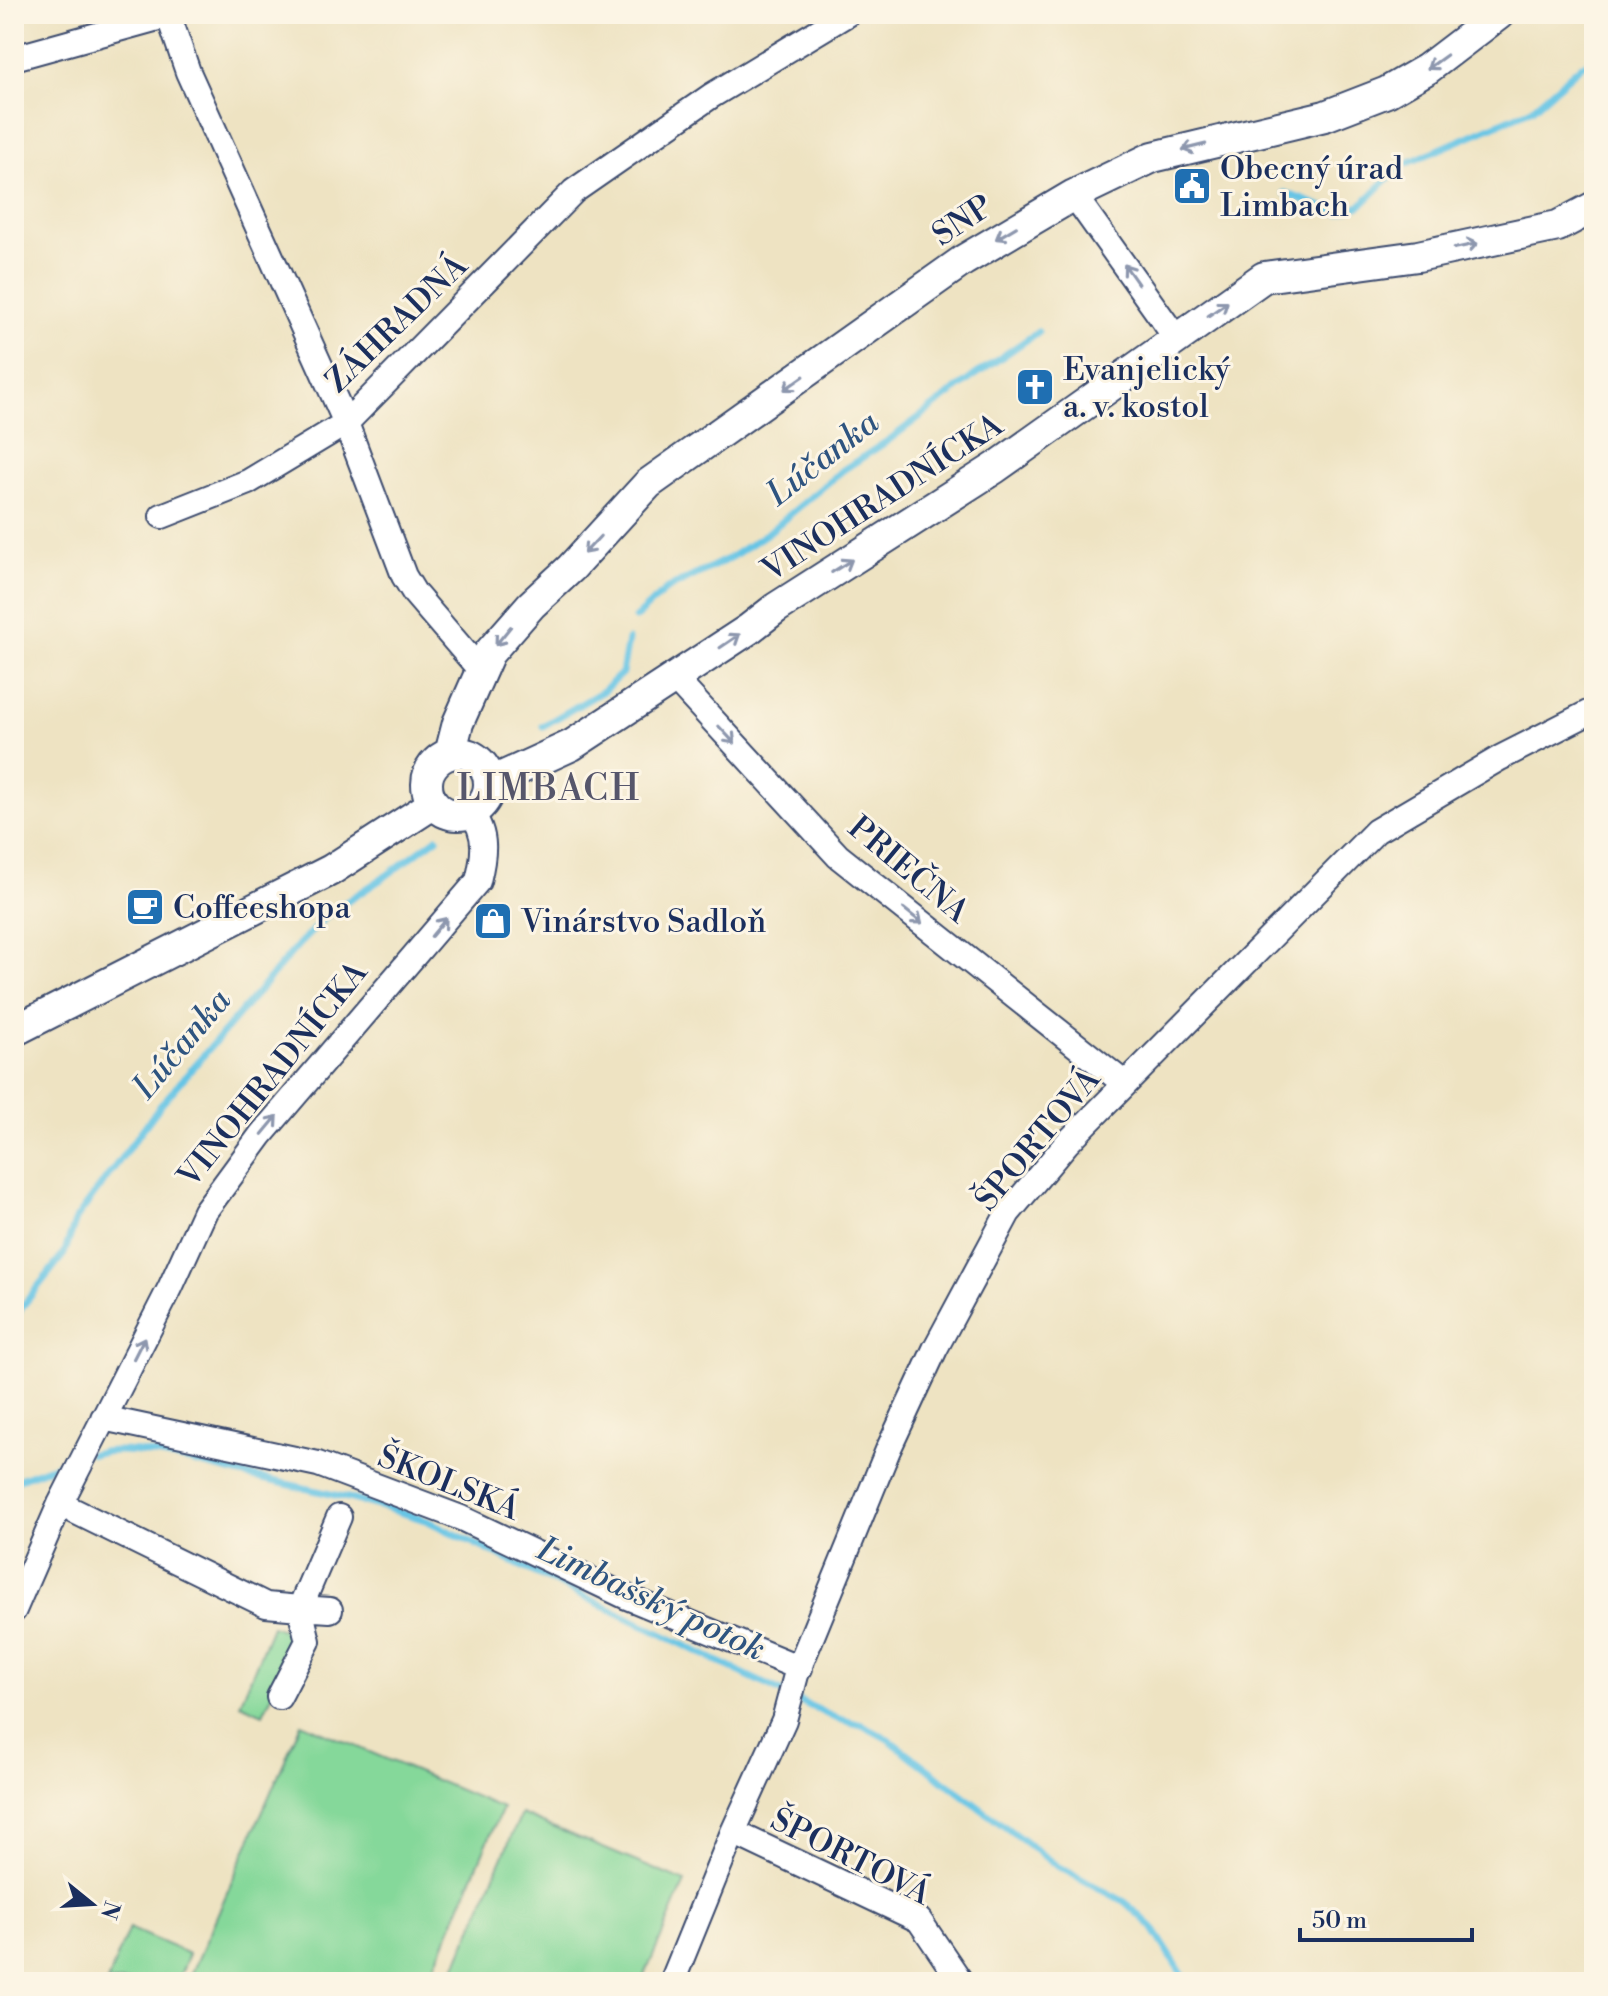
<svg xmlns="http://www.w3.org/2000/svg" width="1608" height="1996" viewBox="0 0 1608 1996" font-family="'Libre Bodoni',serif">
	<rect width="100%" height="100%" fill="#fcf5e5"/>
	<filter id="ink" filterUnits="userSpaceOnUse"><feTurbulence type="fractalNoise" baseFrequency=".0125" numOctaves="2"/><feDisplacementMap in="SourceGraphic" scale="16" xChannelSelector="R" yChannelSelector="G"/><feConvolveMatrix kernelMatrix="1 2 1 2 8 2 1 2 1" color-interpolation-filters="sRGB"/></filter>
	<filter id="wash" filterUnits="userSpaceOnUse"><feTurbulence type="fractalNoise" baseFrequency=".006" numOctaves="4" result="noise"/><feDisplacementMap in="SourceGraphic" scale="32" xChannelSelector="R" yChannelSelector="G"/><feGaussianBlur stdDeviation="1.8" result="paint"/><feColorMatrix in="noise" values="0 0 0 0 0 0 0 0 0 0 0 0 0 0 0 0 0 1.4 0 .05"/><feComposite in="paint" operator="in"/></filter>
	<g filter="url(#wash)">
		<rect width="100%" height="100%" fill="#eee3c2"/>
		<!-- green -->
		<path fill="#85d89a" stroke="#50847c" stroke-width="2" d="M 272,1626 L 289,1632 L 296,1644 L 263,1714 L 240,1704 Z
			M 301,1723 L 502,1808 L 428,1982 L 188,1982 Z
			M 521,1814 L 685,1882 L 642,1982 L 449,1982 Z
			M 129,1928 L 189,1954 L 177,1982 L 107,1982 Z"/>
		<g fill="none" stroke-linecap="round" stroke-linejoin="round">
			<!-- stream -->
			<path stroke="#66c5e5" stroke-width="7" d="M 1285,193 L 1339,213 L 1360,206 L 1401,166 L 1532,109 L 1582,65 L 1594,61
				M 635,618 L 667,589 L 730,558 L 769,532 L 843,470 L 889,440 L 974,376 L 1038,332
				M 543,726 L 603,691 L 622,673 L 628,640
				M 14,1324 L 21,1308 L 64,1254 L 76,1219 L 160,1106 L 299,944 L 331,912 L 386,876 L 437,838
				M 91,1454 C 135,1443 204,1465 249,1476 C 309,1489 369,1501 428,1521 L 835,1718 L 862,1725 L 888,1739 L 1057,1866 L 1125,1902 L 1152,1927 L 1187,1982
				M 14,1481 L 75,1458"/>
		</g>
	</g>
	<g filter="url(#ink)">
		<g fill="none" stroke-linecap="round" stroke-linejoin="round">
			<defs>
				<path id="minor" d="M 168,14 L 188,72 L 346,423 L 574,191 L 711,96 L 847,14
					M 14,58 L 169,15
					M 1074,195 L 1176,338
					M 162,516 L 248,482 L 346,423 L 404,576 L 415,594 L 481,671
					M 674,678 L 838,856 L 1125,1084
					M 103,1418 L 318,1464 L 461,1518 L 627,1597 L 800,1668
					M 60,1504 L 266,1605 L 300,1608 L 339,1517
					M 14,1610 L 60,1504 L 170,1288 L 205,1211 L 261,1135 L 478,881 C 484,857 488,834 471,813
					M 279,1697 L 308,1641 L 300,1608 L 330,1610
					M 733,1832 L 919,1920 L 961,1982
					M 672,1982 L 733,1832 L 784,1720 L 796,1675 L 888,1450 L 935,1349 L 1008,1213 L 1067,1143 L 1376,831 L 1500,758 L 1594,710"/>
				<path id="tertiary" d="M427 784a31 31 0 1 1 62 0a31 31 0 1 1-62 0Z
					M 450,754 L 458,723 L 489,653 L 531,605 L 571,568 L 648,484 L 964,260 L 1074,195 L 1153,157 L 1325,116 L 1387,92 L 1427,69 L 1499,14
					M 489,778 L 502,777 L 572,745 L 749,629 L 776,608 L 995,468 L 1264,277 L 1418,256 L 1558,226 L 1594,207
					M 14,1031 L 331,870 L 433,804"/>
			</defs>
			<!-- minor casing -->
			<use href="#minor" stroke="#3b4a6d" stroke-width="28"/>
			<!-- tertiary casing -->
			<use href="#tertiary" stroke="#3b4a6d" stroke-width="34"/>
			<!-- minor -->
			<use href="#minor" stroke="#fff" stroke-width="24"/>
			<!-- tertiary -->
			<use href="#tertiary" stroke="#fff" stroke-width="30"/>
		</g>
		<!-- one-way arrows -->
		<defs><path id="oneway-shaft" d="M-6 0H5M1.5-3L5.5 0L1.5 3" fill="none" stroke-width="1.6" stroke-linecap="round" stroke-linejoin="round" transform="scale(2)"/></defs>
		<g stroke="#8d97ae">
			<use href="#oneway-shaft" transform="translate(1437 62) rotate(144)"/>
			<use href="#oneway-shaft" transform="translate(1194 147) rotate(166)"/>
			<use href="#oneway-shaft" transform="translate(1006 233) rotate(149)"/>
			<use href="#oneway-shaft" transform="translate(1466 246) rotate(-12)"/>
			<use href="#oneway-shaft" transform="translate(1131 274) rotate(-125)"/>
			<use href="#oneway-shaft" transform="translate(1218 309) rotate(-35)"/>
			<use href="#oneway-shaft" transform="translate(794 383) rotate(145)"/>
			<use href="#oneway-shaft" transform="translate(592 545) rotate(133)"/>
			<use href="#oneway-shaft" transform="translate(842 566) rotate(-32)"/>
			<use href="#oneway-shaft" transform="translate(503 636) rotate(129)"/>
			<use href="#oneway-shaft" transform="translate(730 641) rotate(-34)"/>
			<use href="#oneway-shaft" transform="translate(727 735) rotate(47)"/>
			<use href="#oneway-shaft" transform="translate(913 916) rotate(39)"/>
			<use href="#oneway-shaft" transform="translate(439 927) rotate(-50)"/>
			<use href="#oneway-shaft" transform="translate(270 1125) rotate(-50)"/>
			<use href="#oneway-shaft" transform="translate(139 1348) rotate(-63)"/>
		</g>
	</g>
	<!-- icons -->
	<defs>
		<symbol id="civic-square" viewBox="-11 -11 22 22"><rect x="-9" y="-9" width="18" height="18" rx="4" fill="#1f6fb2" stroke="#fcf5e5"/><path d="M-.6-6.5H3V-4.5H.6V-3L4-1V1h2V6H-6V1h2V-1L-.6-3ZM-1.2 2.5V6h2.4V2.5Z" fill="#fff"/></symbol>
		<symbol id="church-square" viewBox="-11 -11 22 22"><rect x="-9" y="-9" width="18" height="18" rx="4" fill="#1f6fb2" stroke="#fcf5e5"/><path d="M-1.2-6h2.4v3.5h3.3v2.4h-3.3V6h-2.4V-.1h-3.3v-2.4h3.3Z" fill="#fff"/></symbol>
		<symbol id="cafe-square" viewBox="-11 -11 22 22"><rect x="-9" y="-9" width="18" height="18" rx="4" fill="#1f6fb2" stroke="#fcf5e5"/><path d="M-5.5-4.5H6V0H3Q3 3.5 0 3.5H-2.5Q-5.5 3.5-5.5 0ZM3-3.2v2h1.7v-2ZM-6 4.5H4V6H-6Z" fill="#fff"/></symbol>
		<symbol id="shop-square" viewBox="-11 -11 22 22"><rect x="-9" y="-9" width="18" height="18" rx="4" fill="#1f6fb2" stroke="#fcf5e5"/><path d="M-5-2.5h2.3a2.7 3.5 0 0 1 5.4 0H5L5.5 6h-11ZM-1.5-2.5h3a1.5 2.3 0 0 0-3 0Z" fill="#fff"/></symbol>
	</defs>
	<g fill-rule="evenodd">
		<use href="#civic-square" x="1170" y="164" width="44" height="44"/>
		<use href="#church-square" x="1013" y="365" width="44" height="44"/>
		<use href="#cafe-square" x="123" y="885" width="44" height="44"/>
		<use href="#shop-square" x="471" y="899" width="44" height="44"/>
	</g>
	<g text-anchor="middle" stroke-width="6" stroke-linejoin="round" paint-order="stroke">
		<!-- poi labels -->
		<g font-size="32" fill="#1b2f5e" stroke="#fcf5e5" text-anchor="start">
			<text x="1220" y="179">Obecný úrad<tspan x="1220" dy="37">Limbach</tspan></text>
			<text x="1063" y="380">Evanjelický<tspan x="1063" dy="37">a. v. kostol</tspan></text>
			<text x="173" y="918">Coffeeshopa</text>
			<text x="521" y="932">Vinárstvo Sadloň</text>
		</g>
		<!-- street labels -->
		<g font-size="32" fill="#1b2f5e" stroke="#fcf5e5">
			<text transform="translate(962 220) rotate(-33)" y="11">SNP</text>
			<text transform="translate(396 323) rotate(-44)" y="11">ZÁHRADNÁ</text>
			<text transform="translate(882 497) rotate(-33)" y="11">VINOHRADNÍCKA</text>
			<text transform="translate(909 869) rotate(40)" y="11">PRIEČNA</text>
			<text transform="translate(272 1074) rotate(-51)" y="11">VINOHRADNÍCKA</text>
			<text transform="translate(1037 1139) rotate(-50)" y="11">ŠPORTOVÁ</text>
			<text transform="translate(449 1482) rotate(22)" y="11">ŠKOLSKÁ</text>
			<text transform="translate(851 1856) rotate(27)" y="11">ŠPORTOVÁ</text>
		</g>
		<!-- water labels -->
		<g font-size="34" font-style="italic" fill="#2e5480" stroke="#fcf5e5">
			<text transform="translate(822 457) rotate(-38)" y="12">Lúčanka</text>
			<text transform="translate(181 1043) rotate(-50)" y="12">Lúčanka</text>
			<text transform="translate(652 1598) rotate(25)" y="12">Limbašský potok</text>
		</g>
		<!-- quarter labels -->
		<g font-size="36" letter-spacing="2" fill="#56566b" stroke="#fcf5e5">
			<text x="549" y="800">LIMBACH</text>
		</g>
	</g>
	<!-- margin -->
	<rect width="1608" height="1996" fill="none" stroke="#fcf5e5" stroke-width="48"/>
	<!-- north arrow -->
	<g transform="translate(92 1904) rotate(108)" stroke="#fcf5e5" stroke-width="6" paint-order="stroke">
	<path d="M0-6L14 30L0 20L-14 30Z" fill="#1b2f5e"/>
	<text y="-12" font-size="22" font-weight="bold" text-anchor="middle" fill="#1b2f5e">N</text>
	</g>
	<!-- scale -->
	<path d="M1300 1928v12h172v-12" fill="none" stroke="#1b2f5e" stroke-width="4"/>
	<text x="1312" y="1928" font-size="24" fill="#1b2f5e" stroke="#fcf5e5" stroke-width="6" paint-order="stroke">50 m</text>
</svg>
